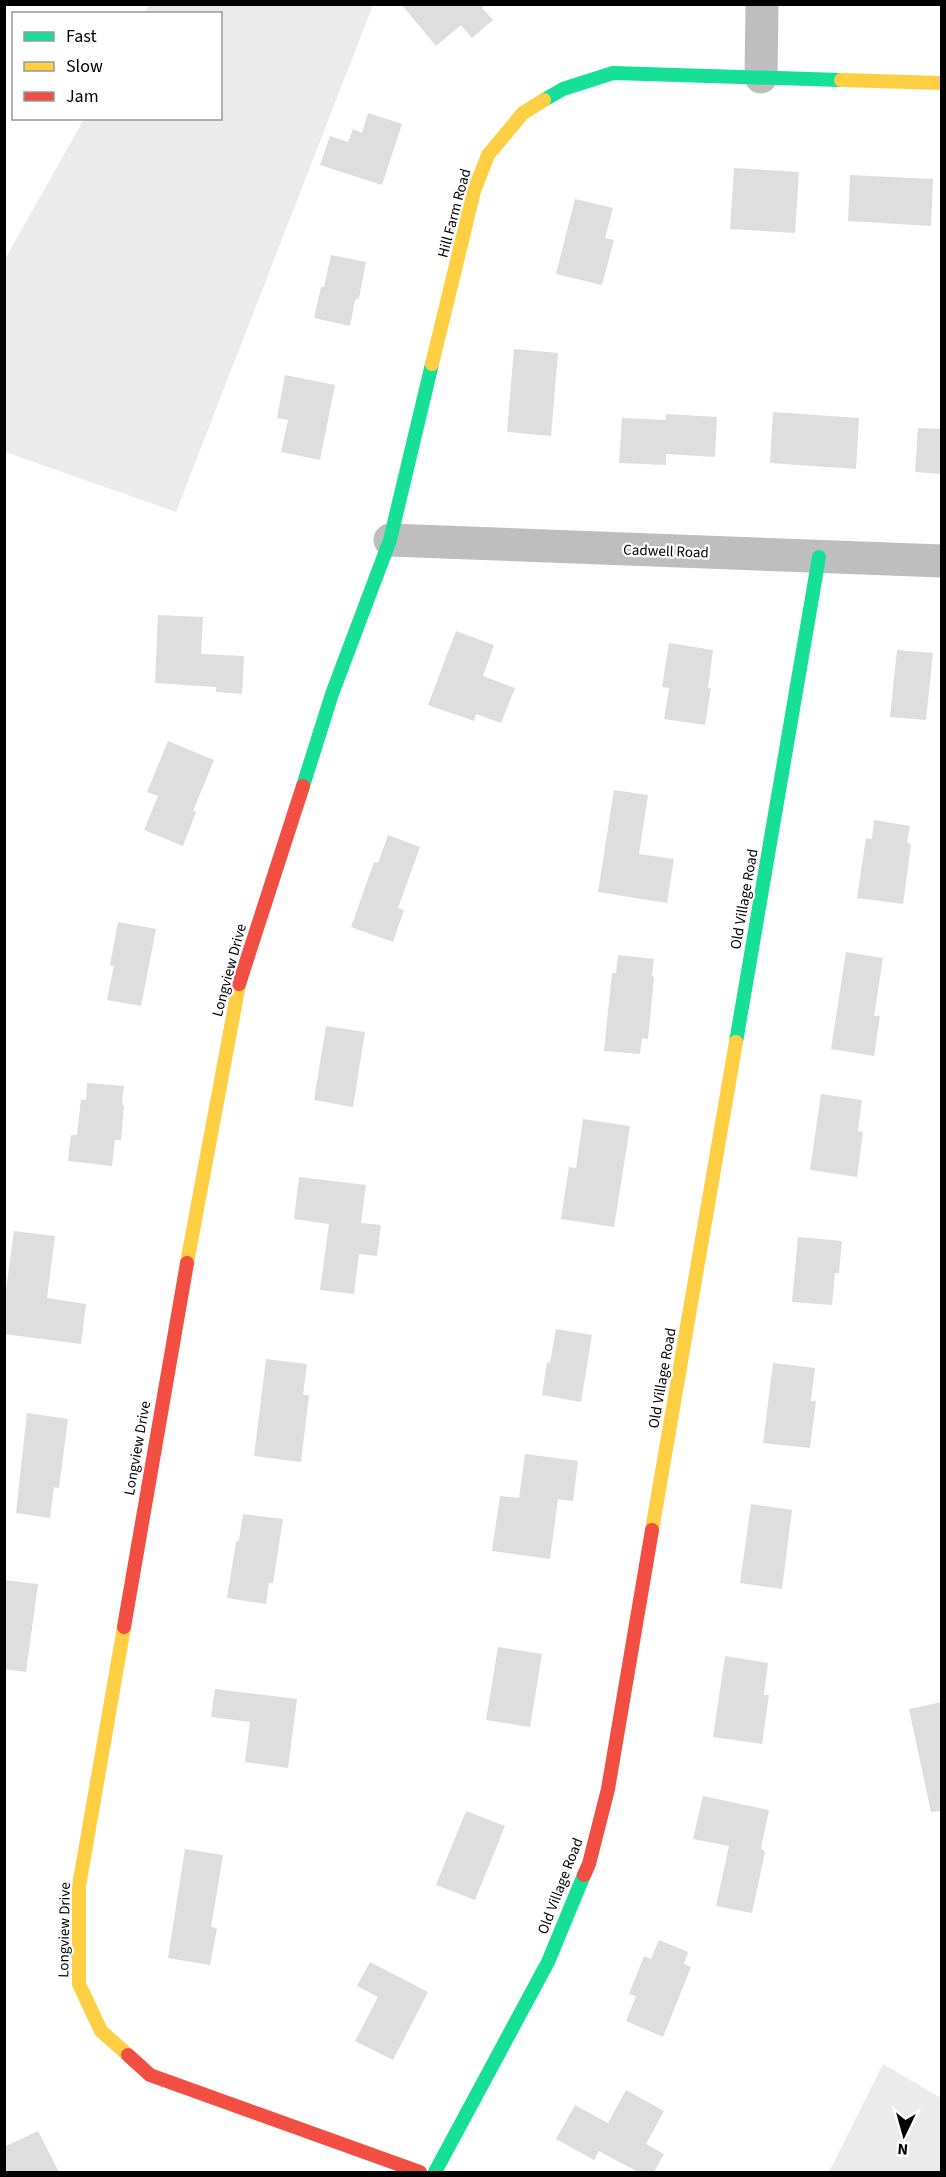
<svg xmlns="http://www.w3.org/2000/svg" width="946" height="2177" viewBox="0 0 946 2177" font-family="'Source Sans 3',sans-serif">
	<rect width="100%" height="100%" fill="#fff"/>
	<!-- green -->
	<path fill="#ebebeb" d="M 149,5 L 373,5 L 176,512 L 5,452 L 5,259 L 84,119 L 220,118 L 220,14 L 144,13 Z
		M 883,2064 L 941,2098 L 941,2172 L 829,2172 Z"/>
	<!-- building -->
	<path fill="#dedede" d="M 401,4 L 487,4 L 482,8 L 493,20 L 472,38 L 461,25 L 436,46 Z
		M 368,113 L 402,124 L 382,185 L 320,165 L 330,136 L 348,142 L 353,129 L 362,133 Z
		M 734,168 L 799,172 L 795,233 L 730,229 Z
		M 850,175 L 933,179 L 931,226 L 848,221 Z
		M 575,199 L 613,208 L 605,238 L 614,240 L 602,285 L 556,274 Z
		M 331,255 L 366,262 L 359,298 L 355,300 L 350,326 L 314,318 L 321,287 L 324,287 Z
		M 514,349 L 558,353 L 551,436 L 507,432 Z
		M 285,375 L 335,385 L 320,460 L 281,452 L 288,420 L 277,418 Z
		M 773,412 L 859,418 L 856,469 L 770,463 Z
		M 666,414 L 717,417 L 715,457 L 666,454 L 666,465 L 619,463 L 622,418 L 665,420 Z
		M 918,428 L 942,429 L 942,474 L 915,472 Z
		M 158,615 L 203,617 L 201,654 L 244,656 L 242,694 L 216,692 L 216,687 L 155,683 Z
		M 456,631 L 494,645 L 483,676 L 515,688 L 501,723 L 476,714 L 474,721 L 428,705 Z
		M 669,643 L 713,650 L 708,688 L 711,688 L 705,725 L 664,719 L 669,688 L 662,687 Z
		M 897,650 L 933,653 L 926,720 L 890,717 Z
		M 168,741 L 214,760 L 193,811 L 196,812 L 183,846 L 144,830 L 158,796 L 147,792 Z
		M 614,790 L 648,795 L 639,854 L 674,859 L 667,903 L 598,892 Z
		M 874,820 L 910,826 L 907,842 L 911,845 L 903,904 L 857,898 L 866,838 L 872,839 Z
		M 388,835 L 420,847 L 398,908 L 404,910 L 393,942 L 351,927 L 374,862 L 378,863 Z
		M 118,922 L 156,929 L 141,1006 L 107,1000 L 114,966 L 110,965 Z
		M 846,952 L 883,958 L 874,1016 L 880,1016 L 874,1056 L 831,1049 Z
		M 618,955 L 654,959 L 652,975 L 654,978 L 648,1039 L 642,1038 L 640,1054 L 604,1051 L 612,973 L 616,973 Z
		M 326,1026 L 365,1032 L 353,1107 L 314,1100 Z
		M 87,1083 L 124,1086 L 122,1103 L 124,1107 L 121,1140 L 115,1140 L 112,1166 L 68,1161 L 71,1135 L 77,1135 L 81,1099 L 86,1100 Z
		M 821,1094 L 862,1100 L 858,1131 L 863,1132 L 857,1177 L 810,1170 Z
		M 583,1119 L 630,1126 L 614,1227 L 561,1219 L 569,1167 L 576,1168 Z
		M 299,1177 L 366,1185 L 361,1223 L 381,1225 L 377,1256 L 359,1254 L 354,1294 L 320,1290 L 329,1224 L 294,1219 Z
		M 14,1231 L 55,1236 L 47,1298 L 86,1304 L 81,1344 L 4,1334 L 4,1304 Z
		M 798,1237 L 842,1241 L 839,1273 L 835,1273 L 832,1305 L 792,1302 Z
		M 556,1329 L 592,1335 L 581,1402 L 542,1395 L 547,1362 L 550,1363 Z
		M 266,1359 L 307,1364 L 303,1395 L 309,1395 L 301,1462 L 254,1456 Z
		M 773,1363 L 815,1368 L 811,1401 L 816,1401 L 810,1448 L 763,1443 Z
		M 27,1413 L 68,1419 L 59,1488 L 54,1487 L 50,1518 L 16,1513 Z
		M 525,1454 L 578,1461 L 573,1501 L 558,1499 L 550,1559 L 492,1551 L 500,1496 L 519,1498 Z
		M 751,1504 L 792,1510 L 782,1589 L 740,1583 Z
		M 243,1514 L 283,1519 L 273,1583 L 269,1583 L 266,1604 L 227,1598 L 236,1542 L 239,1540 Z
		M 4,1580 L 38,1584 L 26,1672 L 4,1669 Z
		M 498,1647 L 542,1654 L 530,1727 L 486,1720 Z
		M 725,1656 L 768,1663 L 764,1695 L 769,1695 L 762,1744 L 713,1737 Z
		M 215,1689 L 297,1699 L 288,1768 L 245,1762 L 250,1722 L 211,1717 Z
		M 942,1702 L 942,1811 L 931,1812 L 909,1709 Z
		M 703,1796 L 769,1810 L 761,1848 L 765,1852 L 752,1913 L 716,1906 L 729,1846 L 693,1839 Z
		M 466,1811 L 505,1826 L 475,1900 L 436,1885 Z
		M 185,1849 L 223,1855 L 211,1927 L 217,1928 L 210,1965 L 168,1958 Z
		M 659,1940 L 688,1952 L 684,1964 L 691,1967 L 663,2037 L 626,2021 L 636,1996 L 629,1994 L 644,1956 L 651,1959 Z
		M 370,1962 L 428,1992 L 393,2060 L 355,2041 L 378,1997 L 357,1986 Z
		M 626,2090 L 664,2111 L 646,2144 L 664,2154 L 654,2172 L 638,2172 L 599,2151 L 594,2160 L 556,2139 L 575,2105 L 608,2123 Z
		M 38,2131 L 59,2172 L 4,2172 L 4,2147 Z"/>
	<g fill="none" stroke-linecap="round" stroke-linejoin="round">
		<!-- street -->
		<path stroke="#bebebe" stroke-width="33" d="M 761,77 L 762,4
			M 390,540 L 942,561"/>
		<!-- fast -->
		<path stroke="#16e098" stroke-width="14" d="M 544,100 L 563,89 L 613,73 L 841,80
			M 303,786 L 332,694 L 390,540 L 432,364
			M 736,1042 L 819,557
			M 435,2172 L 548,1962 L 584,1875"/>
		<!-- slow -->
		<path stroke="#ffcf43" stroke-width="14" d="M 841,80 L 942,83
			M 432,364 L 474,191 L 488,155 L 523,113 L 544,100
			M 187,1263 L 239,984
			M 652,1530 L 736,1042
			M 124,1627 L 79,1886 L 79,1984 L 101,2031 L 128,2055"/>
		<!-- jam -->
		<path stroke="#f24e42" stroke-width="14" d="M 239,984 L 303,786
			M 124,1627 L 187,1263
			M 584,1875 L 589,1864 L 608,1789 L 652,1530
			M 128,2055 L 150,2075 L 420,2172"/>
	</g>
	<g text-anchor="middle" stroke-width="4.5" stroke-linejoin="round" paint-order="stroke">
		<!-- street labels -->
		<g font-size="15" fill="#000" stroke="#fff">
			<text transform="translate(454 213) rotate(-75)" y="5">Hill Farm Road</text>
			<text transform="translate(666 551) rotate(2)" y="5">Cadwell Road</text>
			<text transform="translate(744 899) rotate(-80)" y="5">Old Village Road</text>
			<text transform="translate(229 970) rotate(-75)" y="5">Longview Drive</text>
			<text transform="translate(662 1378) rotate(-80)" y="5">Old Village Road</text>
			<text transform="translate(137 1448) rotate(-80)" y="5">Longview Drive</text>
			<text transform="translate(560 1886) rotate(-69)" y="5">Old Village Road</text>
			<text transform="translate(64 1930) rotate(-89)" y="5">Longview Drive</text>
		</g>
	</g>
	<!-- border -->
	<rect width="946" height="2177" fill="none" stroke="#000000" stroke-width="12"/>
	<!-- legend -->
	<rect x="12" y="12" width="210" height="108" fill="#ffffff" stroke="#999999" stroke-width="1.5"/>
	<rect x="24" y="32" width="30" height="9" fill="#16e098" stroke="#999999" stroke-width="1.5"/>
	<text x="66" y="42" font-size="18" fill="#000000">Fast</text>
	<rect x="24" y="62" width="30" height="9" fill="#ffcf43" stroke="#999999" stroke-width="1.5"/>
	<text x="66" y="72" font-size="18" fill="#000000">Slow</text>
	<rect x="24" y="92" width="30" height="9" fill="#f24e42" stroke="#999999" stroke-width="1.5"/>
	<text x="66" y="102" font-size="18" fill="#000000">Jam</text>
	<!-- north arrow -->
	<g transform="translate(904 2135) rotate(185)" stroke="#ffffff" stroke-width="4.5" paint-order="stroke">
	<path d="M0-4.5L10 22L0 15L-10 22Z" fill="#000000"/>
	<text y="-9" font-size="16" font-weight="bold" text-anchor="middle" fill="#000000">N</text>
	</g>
</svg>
